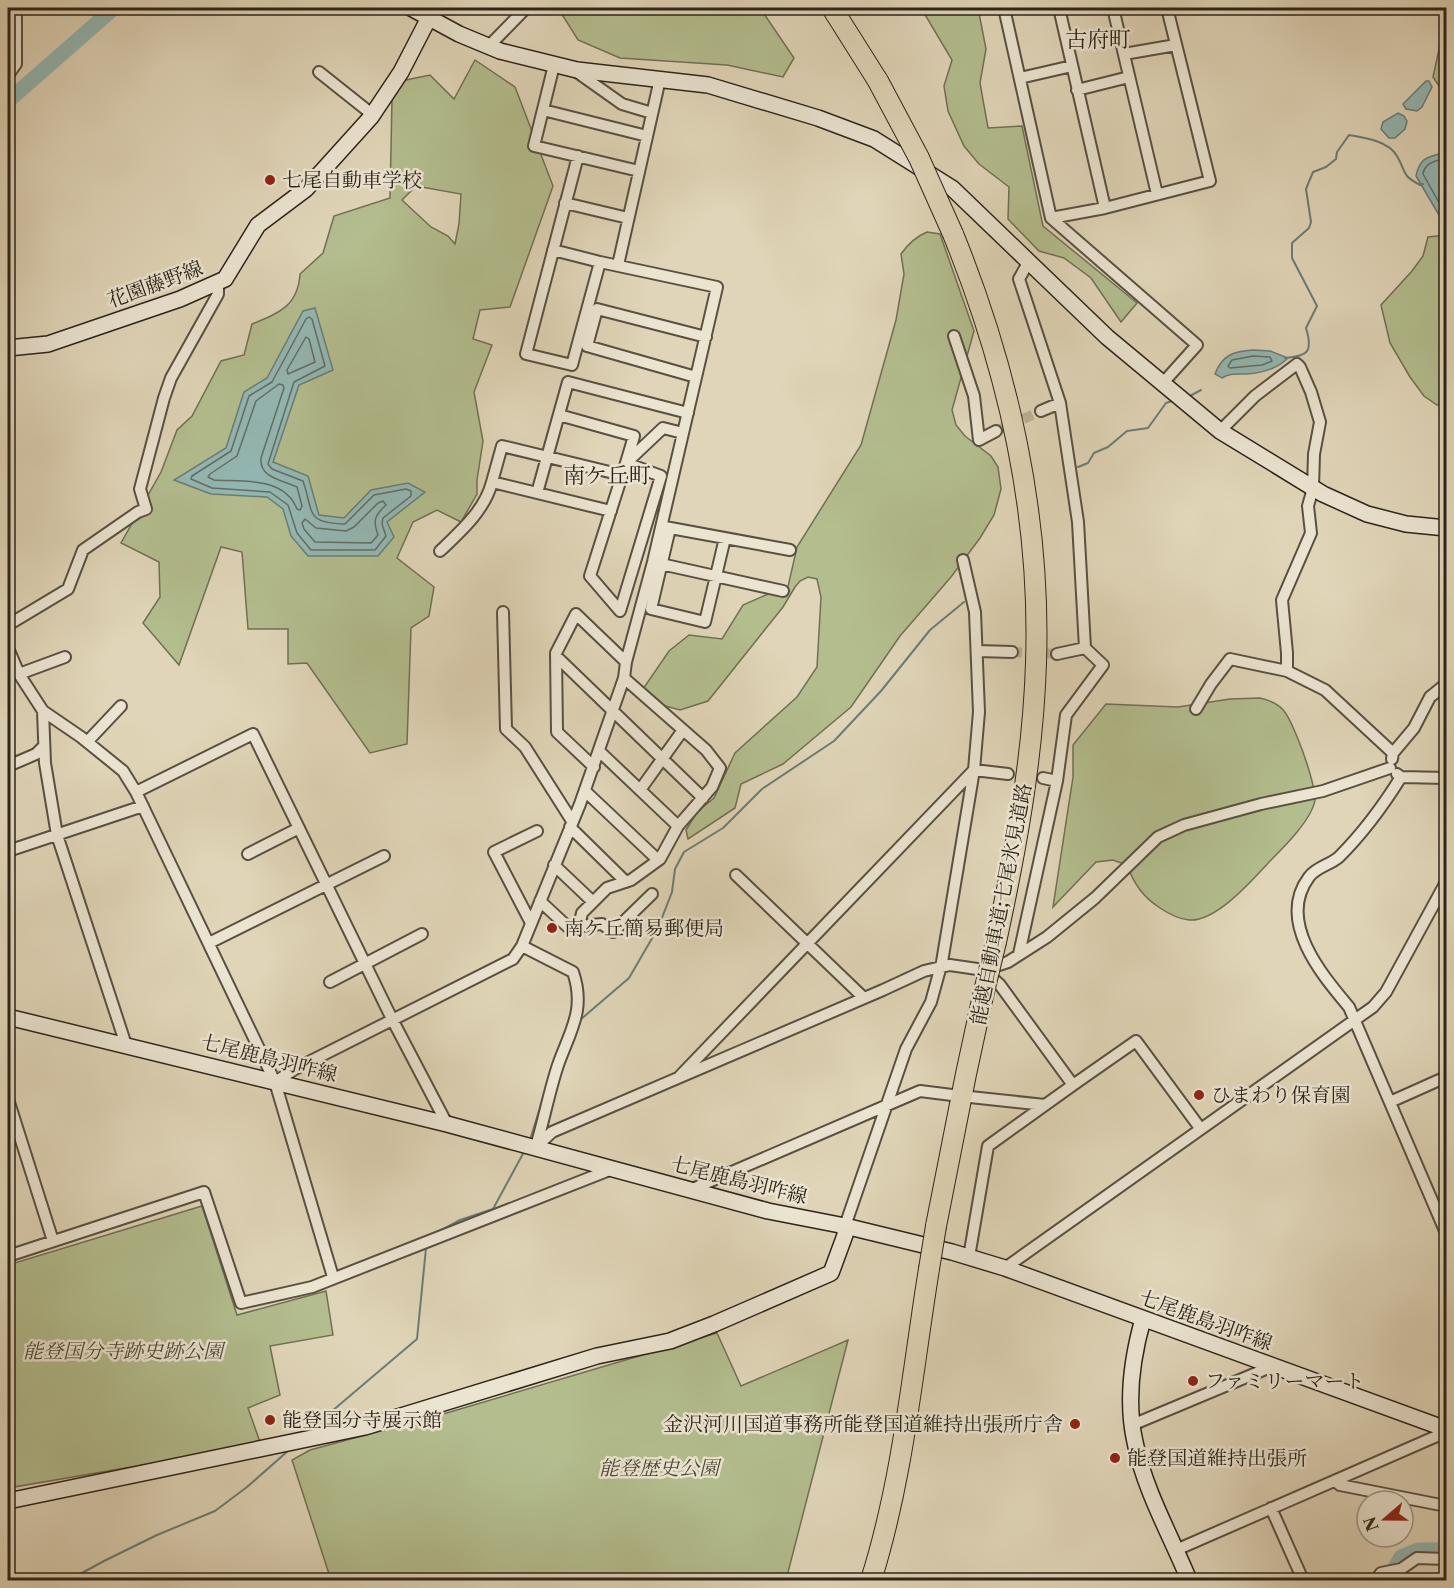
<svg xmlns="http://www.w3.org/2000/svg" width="1454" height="1588" viewBox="0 0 1454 1588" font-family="'Libre Caslon Text','Noto Serif JP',serif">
	<rect width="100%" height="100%" fill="#e0d5b8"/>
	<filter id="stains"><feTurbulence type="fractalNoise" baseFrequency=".00333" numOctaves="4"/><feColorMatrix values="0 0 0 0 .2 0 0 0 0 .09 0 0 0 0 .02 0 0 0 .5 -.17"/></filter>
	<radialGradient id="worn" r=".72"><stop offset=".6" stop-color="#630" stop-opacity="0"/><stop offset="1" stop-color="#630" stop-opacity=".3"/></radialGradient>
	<!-- green -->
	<path fill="#b3bd8e" stroke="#707054" stroke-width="1.5" fill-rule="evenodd" d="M 558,8 L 760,8 L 794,58 L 783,77 L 727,65 L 620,58 L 578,40 Z
		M 921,8 L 978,8 L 986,49 L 980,83 L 988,128 L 1022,126 L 1043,226 L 1137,303 L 1121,322 L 1091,278 L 1064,258 L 1039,251 L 1008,219 L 1009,187 L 979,164 L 964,146 L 948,111 L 944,86 L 952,60 Z
		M 1446,17 L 1446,96 L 1433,77 Z
		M 475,60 L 515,87 L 553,186 L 510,307 L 480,310 L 473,339 L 492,345 L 474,392 L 483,441 L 477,480 L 477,494 L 461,522 L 437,510 L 413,522 L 397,558 L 434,587 L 429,616 L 411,628 L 407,744 L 370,753 L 307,663 L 288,664 L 288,629 L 248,629 L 242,552 L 221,547 L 179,665 L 143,623 L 160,597 L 159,562 L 121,543 L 161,472 L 177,430 L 192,416 L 221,361 L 244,355 L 252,324 C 279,313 298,306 300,274 L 323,253 L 334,216 L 390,198 L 392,99 L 401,81 L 430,75 L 454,99 ZM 416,186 L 461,194 L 459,224 L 455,244 L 448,236 L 431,227 L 402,200 Z
		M 927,232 L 940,234 L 974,331 L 952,410 L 956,425 L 965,436 L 991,456 L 998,467 L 1001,489 L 994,515 L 980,538 L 951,577 L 900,636 L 851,707 L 783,764 L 741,784 L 735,808 L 688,839 L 686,830 L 697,812 L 714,798 L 735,753 L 797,697 L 817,667 L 821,597 L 817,579 L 808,577 L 800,581 L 795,587 L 783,607 L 708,701 L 680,710 L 651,702 L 643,689 L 669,651 L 689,635 L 722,639 L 743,605 L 768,594 L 787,591 L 797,547 L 861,445 L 896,320 L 904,274 L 901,254 C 908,244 915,237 927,232 Z
		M 1446,235 L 1446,405 L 1437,405 L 1424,396 L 1410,377 L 1390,343 L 1381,305 L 1412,271 L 1423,256 L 1428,237 Z
		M 1260,698 C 1286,704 1288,716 1298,739 C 1303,751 1316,788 1315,800 C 1312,819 1285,846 1272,859 C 1254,878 1217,922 1189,920 C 1178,919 1169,914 1160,908 C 1143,897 1134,884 1127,865 L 1113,860 L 1096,862 L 1053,907 L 1073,777 L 1073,745 L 1106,704 L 1178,707 L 1230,699 Z
		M 202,1206 L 237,1315 L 326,1291 L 333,1335 L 270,1346 L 280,1395 L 248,1408 L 261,1445 L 8,1488 L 8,1265 Z
		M 717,1333 L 741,1386 L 848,1340 L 786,1580 L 331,1580 L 292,1460 L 310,1450 L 450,1412 Z"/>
	<!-- water -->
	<path fill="#94b8b4" stroke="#6a7d76" stroke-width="1.5" d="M 1426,81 L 1429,81 L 1432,87 L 1422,107 L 1417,111 L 1406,109 L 1403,104 Z
		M 1398,113 L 1404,116 L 1407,121 L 1405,129 L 1395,138 L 1389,138 L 1381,129 L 1383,122 Z
		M 1446,152 L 1446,227 L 1416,176 C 1420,156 1429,157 1446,152 Z
		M 315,308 L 333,370 L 299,385 L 273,462 L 308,476 L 319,515 L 344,518 L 371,490 L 408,483 L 425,492 L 387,522 L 394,537 L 378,556 L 308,556 L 291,536 L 283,509 L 267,497 L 211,494 L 174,480 L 226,448 L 244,392 L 267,378 L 303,311 Z
		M 1253,350 L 1270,351 L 1288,358 C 1277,369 1262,373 1247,374 C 1237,374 1230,373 1222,378 L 1215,374 C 1222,355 1234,351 1253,350 Z"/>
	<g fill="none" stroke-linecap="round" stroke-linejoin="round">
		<!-- shore -->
		<path stroke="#606e67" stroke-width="1.5" d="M 1446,158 C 1436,161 1425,162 1423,174 L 1446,215
			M 309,317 L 312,319 L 325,366 L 294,382 L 268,464 L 272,469 L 303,481 C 314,513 305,523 345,524 L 374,495 L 406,489 L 411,491 L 411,496 L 383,518 L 382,524 L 386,536 L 375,550 L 311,550 L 297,533 L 288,505 L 270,492 L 212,488 L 191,479 L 192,476 L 231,451 L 249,396 L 272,382 L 306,319 Z
			M 306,337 L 309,339 L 315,362 L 288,374 L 287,370 Z
			M 1253,356 L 1270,357 L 1272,361 L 1262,365 L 1230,368 L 1228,366 L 1232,360 Z
			M 279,384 L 283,385 L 284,388 L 261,458 C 259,478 282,480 297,487 L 302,506 L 300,510 L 297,509 C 284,476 242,482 214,480 L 208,477 L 210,474 L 237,456 L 256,401 Z
			M 383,501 L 386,505 C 374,516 373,521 378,535 L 371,543 L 315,542 L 304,529 L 302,523 L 305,519 L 316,528 L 346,531 L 354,527 L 378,503 Z"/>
		<!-- stream -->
		<path stroke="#6a7d76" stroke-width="2" d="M 1285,358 C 1309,356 1313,351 1306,328 L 1317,306 L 1292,258 L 1292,243 L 1309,228 L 1311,222 L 1306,189 L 1313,172 L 1326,167 L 1336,159 L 1337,152 L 1349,135 C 1366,138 1388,141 1397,156 C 1407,173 1400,174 1420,185 L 1423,184
			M 1188,397 L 1201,390
			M 1078,467 L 1088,463 L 1094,453 L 1108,447 L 1127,431 L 1148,428 L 1166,403 L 1172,401
			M 580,1020 L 629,978 L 658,928 L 672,892 L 675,869 L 684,852 L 723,828 L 762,789 L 834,741 L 881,691 L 930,630 L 964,602
			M 560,1045 L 565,1034
			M 530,1140 L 547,1085
			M 438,1232 L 460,1220 L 493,1209 L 525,1150
			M 312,1428 L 417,1339 L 426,1248
			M 69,1580 L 104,1561 L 157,1535 L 215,1511 L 247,1487 L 289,1450"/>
		<!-- river -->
		<path stroke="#94b8b4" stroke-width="15" d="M 8,101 L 114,8
			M 1388,1580 L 1401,1557 L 1418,1550 L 1446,1550"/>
		<!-- street-tunnel -->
		<path stroke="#bcb298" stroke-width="10" stroke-dasharray="10 5" stroke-linecap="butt" d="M 996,431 L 1041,411
			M 1012,652 L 1057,654"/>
		<defs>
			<path id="street" d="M 1004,8 L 1051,218 L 1197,345 L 1162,384
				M 1059,8 L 1105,208
				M 1113,8 L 1157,194
				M 489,46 L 526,8
				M 1124,54 L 1176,45
				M 554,65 L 534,146 L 639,171
				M 574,70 L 622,104 L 652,113
				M 319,72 L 373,115
				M 8,75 L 16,64 L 16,8
				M 1020,78 L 1072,66
				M 1077,90 L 1129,77
				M 543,110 L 647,136
				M 565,203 L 628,218
				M 1051,218 L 1105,208 L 1210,181 L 1167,8
				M 553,250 L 600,262
				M 618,265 L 660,79
				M 954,336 L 974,396 L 979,440 L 996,431
				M 696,377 L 587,346 L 597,309 L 706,337
				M 1041,411 L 1060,403
				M 559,415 L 634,436 L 626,463 L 661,476 L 620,611 L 590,576 L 626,463 L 663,428 L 683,433
				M 1220,431 L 1255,396 L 1297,364 L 1300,367 L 1311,392 L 1320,422 L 1314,454 L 1313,488 L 1308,506 L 1311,533 L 1282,600 L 1287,653 L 1287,671
				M 537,493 L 568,382 L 688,413
				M 611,511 L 492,482 L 502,446 L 622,475
				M 665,527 L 790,550
				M 670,528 L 651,609 L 705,622 L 725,538
				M 440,551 C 461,531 485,510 492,482
				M 661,564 L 783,591
				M 503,612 L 506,729 L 525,747 L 572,821
				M 8,625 L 68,589 L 83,550 L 138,512 L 146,509 L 140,489 L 164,398 L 171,378 L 218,294 L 218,283
				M 8,648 L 19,674 L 43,711 L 81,737 L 123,771 L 136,792 L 275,1082 L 333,1277
				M 978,651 L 1012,652
				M 1057,654 L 1085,648
				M 556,656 L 703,798
				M 19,674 L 65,657
				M 1196,709 L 1211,684 L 1230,659 L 1287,671 L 1325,690 L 1393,753
				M 43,711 L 45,763 L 57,835 L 126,1045
				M 87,742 L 121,706
				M 599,751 L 678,826
				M 1392,759 L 1393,753 L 1414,728 L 1430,697 L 1446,684
				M 8,766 L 36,754 L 44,746
				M 594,767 L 557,732 L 556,653 L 576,614 L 626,662
				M 1397,774 L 1401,777 L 1446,778
				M 1401,777 C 1383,806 1363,833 1339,857 C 1330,865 1316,867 1309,877 C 1276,921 1322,975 1349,1007 L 1446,1233
				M 1043,778 L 1057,781
				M 640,790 L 683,730
				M 585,791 L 658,860
				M 136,792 L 253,734 L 392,1019 L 447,1124
				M 570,827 L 626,882
				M 8,851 L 143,806
				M 248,854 L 299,828
				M 554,865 L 593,902
				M 736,875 L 864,998
				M 540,901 L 569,928 L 579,926 L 582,913 L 607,888 L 631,880 L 660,859 L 678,826 L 712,787 L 720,768 L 706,750 L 624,678
				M 531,923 L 494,852 L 537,831
				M 579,926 L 602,924 L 613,932 L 652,894
				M 209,943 L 384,856
				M 522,946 L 573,972 C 586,1010 570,1031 558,1065 C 549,1092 544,1120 536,1146
				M 1019,954 L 1057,781 L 1066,715 L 1103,665 L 1085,648 L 1078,522 L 1060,403 L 1019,279 L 1029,261
				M 986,972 L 1000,985 L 1073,1085 L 1136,1041 L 1200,1128
				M 330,982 L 422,934
				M 680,1076 L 974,770 L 1008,774
				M 275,1082 L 295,1069 L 513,959 L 522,946 L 580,804 L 624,678 L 626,662 L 653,562 L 717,287 L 600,262 L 572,365 L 526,354 L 578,156
				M 970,1097 L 1045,1105
				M 8,1099 L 53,1241
				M 1390,1102 L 1446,1077
				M 535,1148 L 552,1132 L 883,990 L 924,971 L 941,967 L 950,965 L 984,970 L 1008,962 L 1047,937 L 1095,898 L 1158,837 L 1184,825 L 1261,804 L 1323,791 L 1390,768
				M 690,1190 L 920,1091 L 952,1095
				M 845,1226 L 906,1049 L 931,1002 L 942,962 L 974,770 L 979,712 L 975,612 L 963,560
				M 8,1256 L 204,1192 L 241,1303 L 312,1287 L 612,1169
				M 969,1257 L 988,1146 L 1073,1085
				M 1005,1268 L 1373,1007 L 1386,992 L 1446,882
				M 1132,1425 L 1273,1366
				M 1335,1481 L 1340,1485 L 1446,1506
				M 1271,1508 L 1303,1580
				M 1176,1550 L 1446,1432
				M 1376,1580 L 1381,1573 L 1401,1569 L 1417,1558 L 1446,1559"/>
			<path id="secondary" d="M 411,8 L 459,34 L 500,51 L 577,70 L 708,85 L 818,118 L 874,139 L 952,188 L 1107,337 L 1220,431 L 1323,494 L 1367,514 L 1406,524 L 1446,528
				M 8,348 L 48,344 L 180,299 L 225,279 L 258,225 L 306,189 L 371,117 L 401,72 L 434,8
				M 8,1017 L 447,1124 L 768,1211 L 845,1226 L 952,1252 L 1005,1268 L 1446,1429
				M 1143,1319 C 1132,1358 1126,1402 1135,1442 C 1144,1489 1171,1536 1189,1580
				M 8,1501 L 365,1427 L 597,1356 L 670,1341 L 714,1324 L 831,1273 L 845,1235 L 845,1226"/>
			<path id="highway" d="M 832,8 L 878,81
				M 953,234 C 1008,369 1041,516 1036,663 C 1033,758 1016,850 996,942
				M 936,1226 L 966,1074 L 982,1000
				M 871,1580 C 903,1479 912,1374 929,1269"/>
		</defs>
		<!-- street casing -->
		<use href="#street" stroke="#595042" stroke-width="14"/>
		<!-- secondary casing -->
		<use href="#secondary" stroke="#2c241a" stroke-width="18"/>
		<!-- highway casing -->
		<use href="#highway" stroke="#2c241a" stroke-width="22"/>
		<!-- street -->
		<use href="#street" stroke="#ebe4d1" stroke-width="10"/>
		<!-- secondary -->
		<use href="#secondary" stroke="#ebe4d1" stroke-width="15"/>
		<!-- highway -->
		<use href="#highway" stroke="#e0d5b8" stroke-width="20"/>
		<defs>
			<path id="highway-bridge" d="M 878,81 L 919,158 L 953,234
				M 982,1000 L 996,942
				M 929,1269 L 936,1226"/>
		</defs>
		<!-- highway-bridge casing -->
		<use href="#highway-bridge" stroke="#2c241a" stroke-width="22" stroke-linecap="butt"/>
		<!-- highway-bridge -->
		<use href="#highway-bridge" stroke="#e0d5b8" stroke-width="20"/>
	</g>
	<!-- markers -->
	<g fill="#8f2418" stroke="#ebe4d1" stroke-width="2">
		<circle cx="270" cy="180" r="6"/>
		<circle cx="552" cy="928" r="6"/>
		<circle cx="1199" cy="1095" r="6"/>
		<circle cx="1193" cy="1381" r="6"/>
		<circle cx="270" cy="1420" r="6"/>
		<circle cx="1075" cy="1424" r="6"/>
		<circle cx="1115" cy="1458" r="6"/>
	</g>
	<g text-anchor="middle" stroke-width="5" stroke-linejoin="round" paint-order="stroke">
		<!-- poi labels -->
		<g font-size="20" fill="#2c241a" stroke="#ebe4d1" text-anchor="start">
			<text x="282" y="187">七尾自動車学校</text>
			<text x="564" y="935">南ケ丘簡易郵便局</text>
			<text x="1211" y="1102">ひまわり保育園</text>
			<text x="1205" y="1388">ファミリーマート</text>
			<text x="282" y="1427">能登国分寺展示館</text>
			<text x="1063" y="1431" text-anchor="end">金沢河川国道事務所能登国道維持出張所庁舎</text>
			<text x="1127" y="1465">能登国道維持出張所</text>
		</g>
		<!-- street labels -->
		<g font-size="20" fill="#2c241a" stroke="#ebe4d1">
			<text transform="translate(155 284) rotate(-20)" y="7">花園藤野線</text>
			<text transform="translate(1001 904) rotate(-79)" y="7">能越自動車道;七尾氷見道路</text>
			<text transform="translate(269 1058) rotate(14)" y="7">七尾鹿島羽咋線</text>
			<text transform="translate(739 1180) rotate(14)" y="7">七尾鹿島羽咋線</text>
			<text transform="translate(1206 1320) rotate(20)" y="7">七尾鹿島羽咋線</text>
		</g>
		<!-- park labels -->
		<g font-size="20" font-style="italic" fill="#4e4a37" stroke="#ebe4d1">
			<text x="123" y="1358">能登国分寺跡史跡公園</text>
			<text x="659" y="1475">能登歴史公園</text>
		</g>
		<!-- quarter labels -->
		<g font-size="22" fill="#2c241a" stroke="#ebe4d1">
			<text x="1098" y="47">古府町</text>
			<text x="607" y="483">南ケ丘町</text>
		</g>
	</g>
	<!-- margin -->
	<rect width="1454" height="1588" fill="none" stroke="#e0d5b8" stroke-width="30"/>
	<rect x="9" y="9" width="1436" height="1570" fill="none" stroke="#2c241a" stroke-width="3"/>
	<rect x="15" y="15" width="1424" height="1558" fill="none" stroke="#2c241a" stroke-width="1.5"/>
	<!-- north arrow -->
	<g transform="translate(1385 1519) rotate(250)"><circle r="28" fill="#ebe4d1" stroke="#9f9788" stroke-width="1.5"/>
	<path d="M0-4.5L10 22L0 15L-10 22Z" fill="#8f2418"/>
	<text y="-9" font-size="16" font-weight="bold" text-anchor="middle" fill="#2c241a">N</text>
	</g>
	<rect width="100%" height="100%" filter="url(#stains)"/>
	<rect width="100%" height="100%" fill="url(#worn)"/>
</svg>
